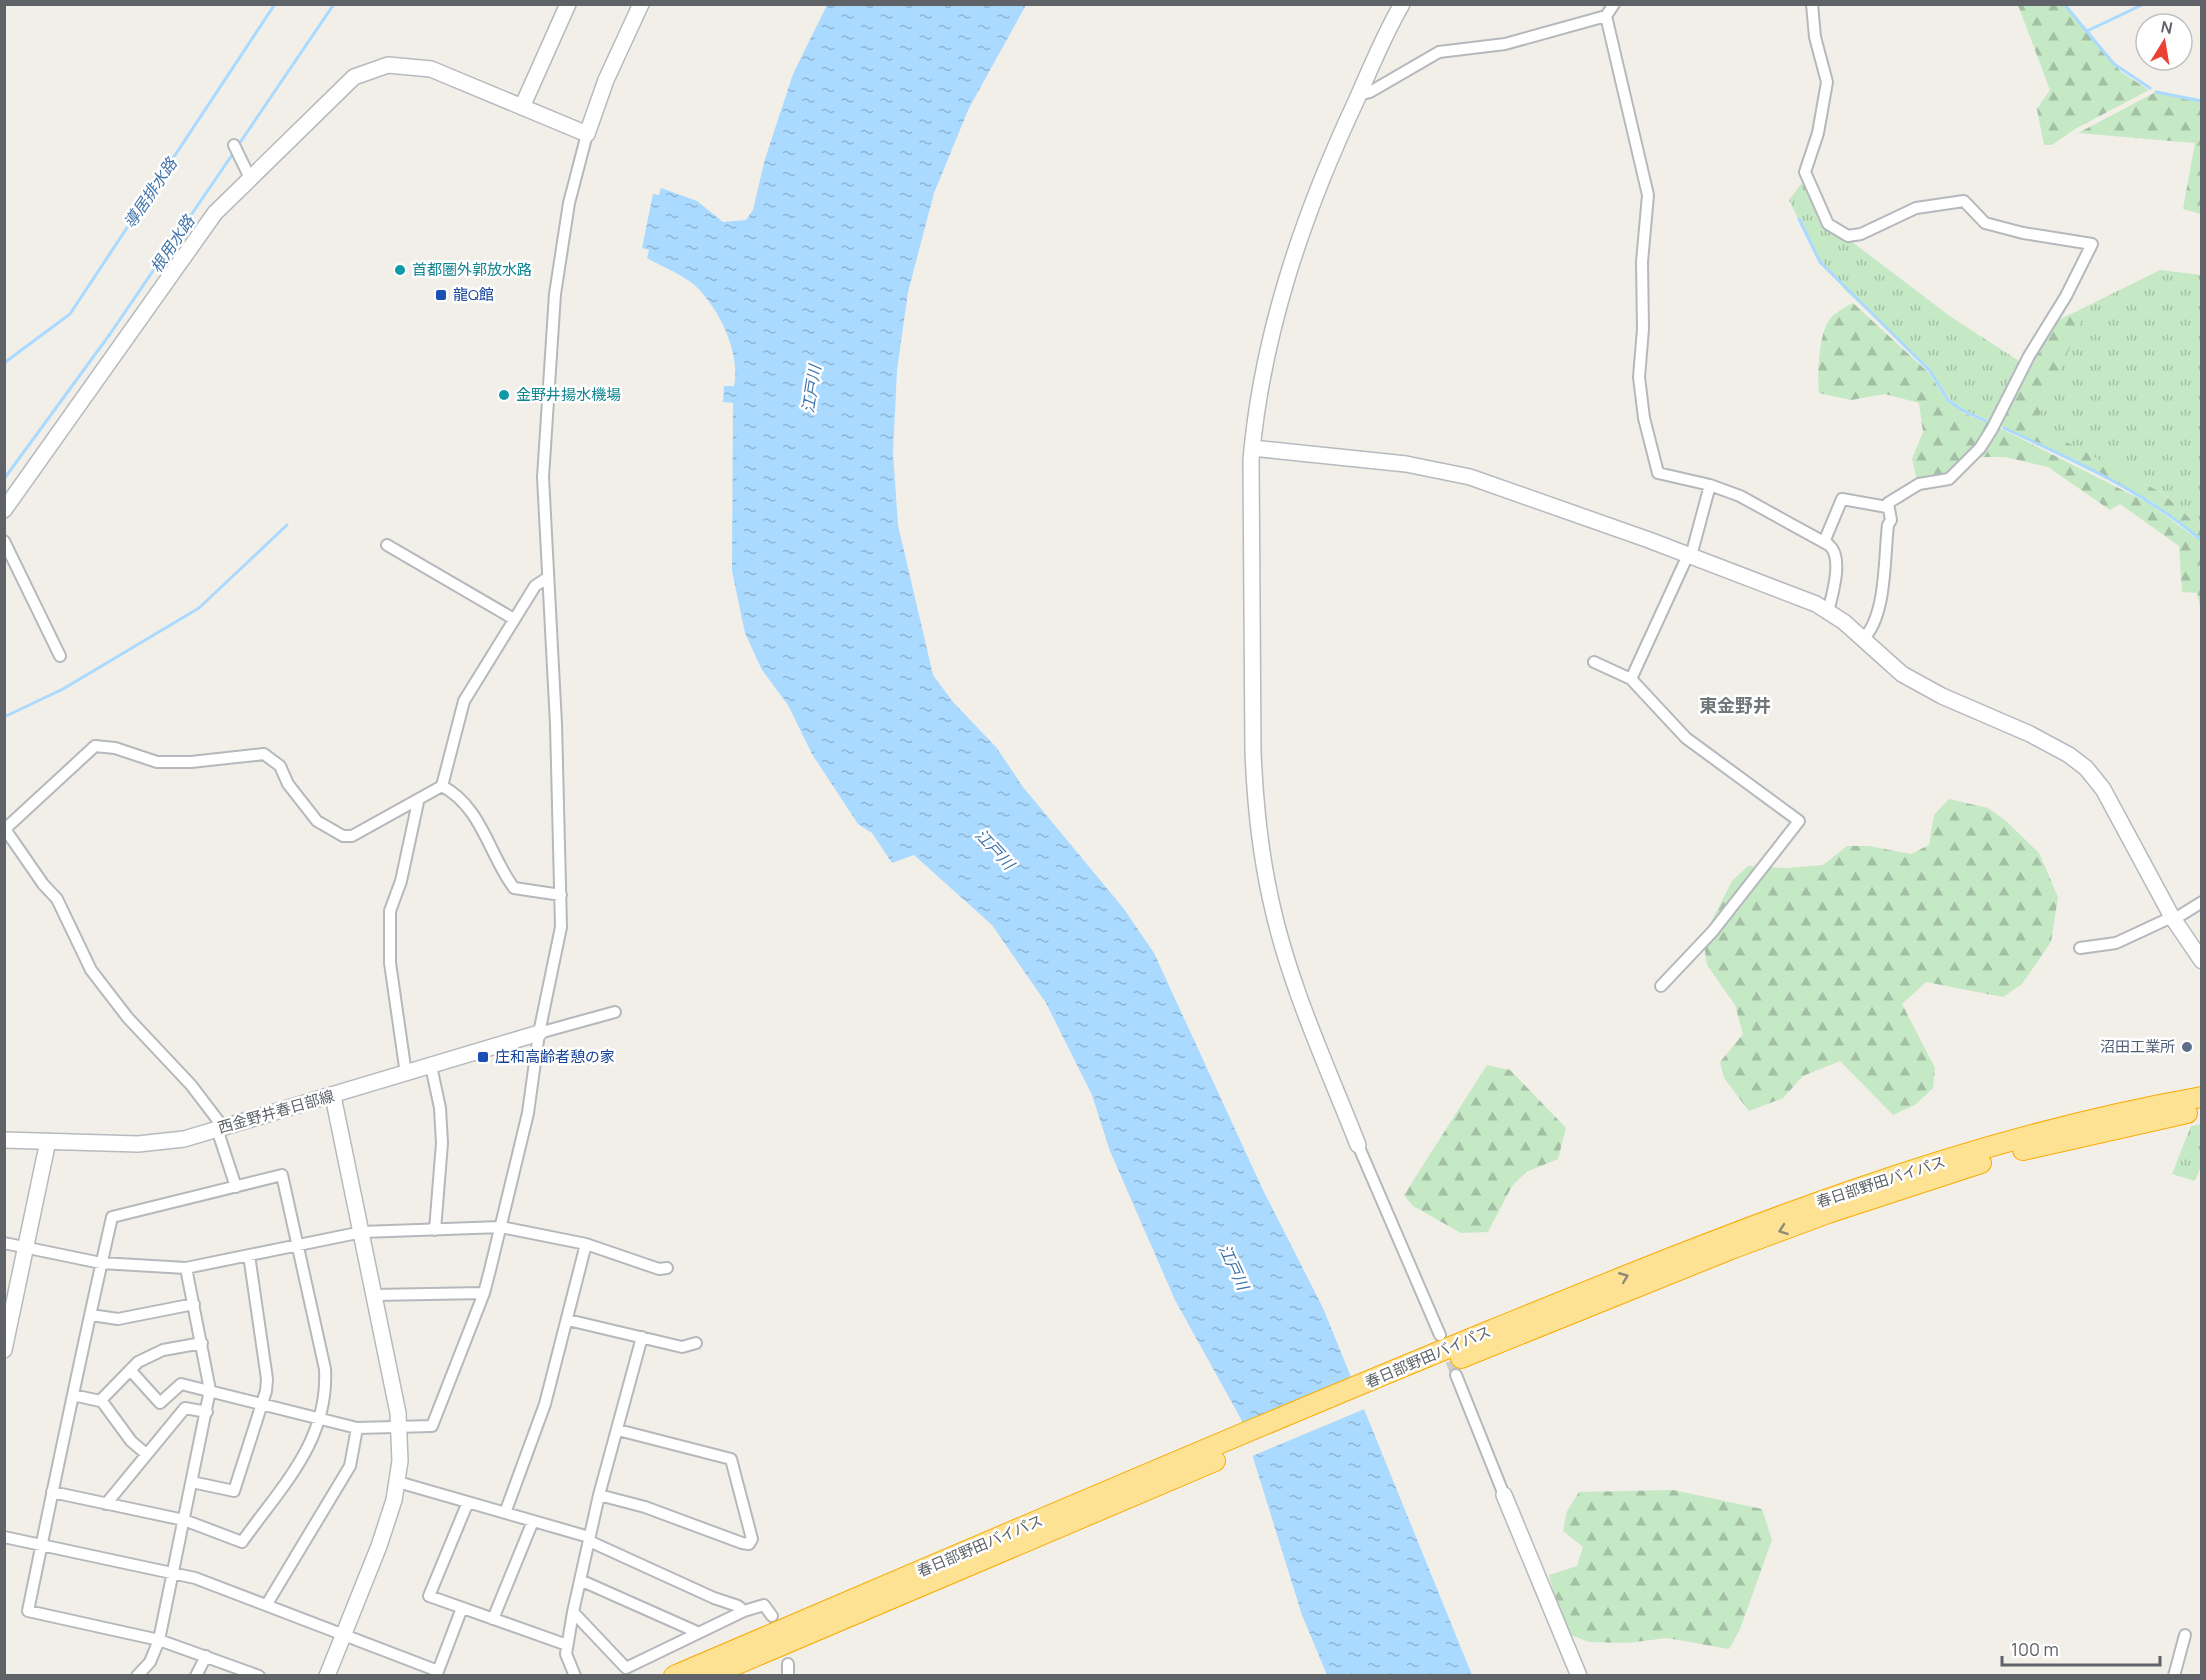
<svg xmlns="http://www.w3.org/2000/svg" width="2206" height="1680" viewBox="0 0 2206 1680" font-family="Manrope,'Noto Sans JP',sans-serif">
	<defs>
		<pattern id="grass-tufts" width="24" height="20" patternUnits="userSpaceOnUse" patternTransform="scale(1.5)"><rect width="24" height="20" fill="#c5e8c5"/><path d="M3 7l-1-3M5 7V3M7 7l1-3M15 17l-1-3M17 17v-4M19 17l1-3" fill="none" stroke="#a3c0a4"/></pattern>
		<pattern id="forest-firs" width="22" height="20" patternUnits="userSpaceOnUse" patternTransform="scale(1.5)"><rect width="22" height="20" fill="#c5e8c5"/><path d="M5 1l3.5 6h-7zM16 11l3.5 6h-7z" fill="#a3c0a4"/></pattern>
		<pattern id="water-ripples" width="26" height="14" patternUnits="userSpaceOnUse" patternTransform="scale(1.5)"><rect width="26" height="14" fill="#aadaff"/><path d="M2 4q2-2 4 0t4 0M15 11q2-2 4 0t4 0" fill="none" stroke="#8eb4d2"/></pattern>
	</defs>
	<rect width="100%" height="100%" fill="#f1efe8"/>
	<!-- grass -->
	<path fill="url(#grass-tufts)" d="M 1805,179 L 1823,217 L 1839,239 L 1847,238 L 1951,317 L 2022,363 L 1992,422 L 1964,410 L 1950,399 L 1927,367 L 1846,291 L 1816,255 L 1789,200 Z
		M 2160,270 L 2201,275 L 2201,530 C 2185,514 2160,483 2135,483 L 2007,410 L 2057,321 Z
		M 2201,1124 L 2201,1166 L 2195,1181 L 2172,1174 L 2191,1126 Z"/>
	<!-- forest -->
	<path fill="url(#forest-firs)" d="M 2018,5 L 2063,5 L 2121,72 L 2149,90 L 2075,129 L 2052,145 L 2044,145 L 2037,109 L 2050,90 Z
		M 2154,93 L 2201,102 L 2201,214 L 2183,209 L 2195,143 L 2078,133 Z
		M 1853,303 L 1929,373 L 1946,400 L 1964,413 L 1991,425 L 1975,450 L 1948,475 L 1917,481 L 1912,459 L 1923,432 L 1919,403 L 1885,394 L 1851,400 L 1819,393 C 1817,377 1819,331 1830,319 C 1835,312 1846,307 1853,303 Z
		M 2075,312 L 2081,323 L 2035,425 L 2131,477 L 2135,483 C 2159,483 2185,514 2201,530 L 2201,539 L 2151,501 L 1999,425 L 2057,321 Z
		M 2000,428 L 2150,504 L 2201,542 L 2201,612 L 2197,593 L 2182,592 L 2179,546 L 2120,504 L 2110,510 L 2048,467 L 2005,457 L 1977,457 Z
		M 1949,799 L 1988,808 L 2006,821 L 2039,853 L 2058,897 L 2051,942 L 2022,984 L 2003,997 L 1926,982 L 1902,1004 L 1935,1068 L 1933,1088 L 1915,1105 L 1893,1115 L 1840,1061 L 1803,1076 L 1783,1098 L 1749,1111 L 1724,1078 L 1720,1062 L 1743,1034 L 1735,1005 L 1707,965 L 1703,938 L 1732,881 L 1748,866 L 1786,868 L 1823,865 L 1847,846 L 1869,846 L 1911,854 L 1929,845 L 1934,815 Z
		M 1487,1065 L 1510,1070 L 1566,1128 L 1558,1159 L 1526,1172 L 1512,1186 L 1488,1232 L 1461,1233 L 1413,1206 L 1404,1195 Z
		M 1673,1490 L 1762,1509 L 1772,1540 L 1740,1629 L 1729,1649 L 1667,1638 L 1627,1643 L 1589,1642 L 1566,1633 L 1549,1575 L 1577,1566 L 1583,1547 L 1563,1531 L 1567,1511 L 1579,1492 Z"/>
	<!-- water -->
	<path fill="url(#water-ripples)" d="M 827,5 L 1026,5 L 969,108 L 934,193 L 908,292 L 897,370 L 893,453 L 898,525 L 933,675 L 953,702 L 996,747 L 1023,787 L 1124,909 L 1154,953 L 1263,1190 L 1323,1308 L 1472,1675 L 1327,1675 L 1302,1615 L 1241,1419 L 1175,1300 L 1110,1151 L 1092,1095 L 1046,1003 L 992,925 L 914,855 L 892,863 L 872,833 L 858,824 L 812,754 L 788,705 L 762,670 L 745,633 L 732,571 L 733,403 L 723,402 L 724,386 L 734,386 C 741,352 718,305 692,283 C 679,273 661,266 647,258 L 649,250 L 642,248 L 653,194 L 659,195 L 661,188 L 697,201 L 723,222 L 746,220 L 753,210 L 765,159 L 793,74 Z"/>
	<!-- pier -->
	<path fill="#f1efe8" d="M 1354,1377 L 1367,1408 L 1250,1457 L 1240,1425 Z"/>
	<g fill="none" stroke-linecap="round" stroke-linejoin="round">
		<!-- stream -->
		<path stroke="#aadaff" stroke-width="3" d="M 2064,4 L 2114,64 L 2150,88
			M 2087,31 L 2144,4
			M 2156,92 L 2202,101
			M 237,147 L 334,4
			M 1799,219 L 1820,262 L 1930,371 L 1948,400 L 1962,410 L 1990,423
			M 4,363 L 70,314 L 275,4
			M 2004,428 C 2072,460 2145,491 2202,541
			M 4,479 L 110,334 L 234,152
			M 4,717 L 63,689 L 199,608 L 287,525"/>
		<!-- street-tunnel -->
		<path stroke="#ccccc8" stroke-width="10" stroke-dasharray="10 5" stroke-linecap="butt" d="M 1445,1347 L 1456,1375
			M 772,1616 L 788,1664"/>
		<defs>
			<path id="street" d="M 1812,4 L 1815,37 L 1827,82 L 1818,133 L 1805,172 L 1828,224 L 1848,236 L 1861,234 L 1916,208 L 1964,201 L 1985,223 L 2023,233 L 2092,244 L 2066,296 L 2029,356 L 1992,429 L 1980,448 L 1949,479 L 1919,484 L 1888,503 L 1891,520 L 1888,525 C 1884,556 1887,616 1863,639
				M 1606,16 L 1648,195 L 1642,262 L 1643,329 L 1639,377 L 1644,418 L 1658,473 L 1710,485 L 1740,496 L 1829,545 C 1844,558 1832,595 1828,612
				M 1358,95 L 1370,92 L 1439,52 L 1505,44 L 1606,16 L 1614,4
				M 234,145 L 250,178
				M 4,541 L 60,656
				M 1824,542 L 1842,499 L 1887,507
				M 387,545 L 514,619
				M 1691,556 L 1710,485
				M 1594,662 L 1631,679 L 1686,738 L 1799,821 L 1713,931 L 1661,986
				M 1631,679 L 1688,555
				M 442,786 C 482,807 489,855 514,888 L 561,895
				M 2173,920 L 2202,902
				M 2080,948 L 2116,943 L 2172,917
				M 539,1033 L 615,1012
				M 431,1066 L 440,1108 L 442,1143 L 435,1230
				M 406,1074 L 390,963 L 390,911 L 401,881 L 418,802
				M 223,1127 L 191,1085 L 128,1018 L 91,970 L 57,899 L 43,884 L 5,829 L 95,746 L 115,748 L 157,762 L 191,762 L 264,754 L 280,766 L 288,784 L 317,821 L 343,836 L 352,836 L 442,786 L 464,701 L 535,586 L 547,578
				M 217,1129 L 236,1187
				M 1358,1145 L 1440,1335
				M 4,1243 L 101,1263 L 186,1268 L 362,1232 L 501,1227 L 586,1244 L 659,1269 L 667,1268
				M 374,1295 L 484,1293
				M 91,1315 L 118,1319 L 194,1304
				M 568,1320 L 682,1347 L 696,1343
				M 131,1371 L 160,1403 L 181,1384 L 357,1428 L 432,1426 L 484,1293 L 490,1270 L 528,1113 L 539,1033 L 561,927 L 556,724 L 543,477 L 555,294 L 569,203 L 587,134
				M 1456,1375 L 1504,1495
				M 73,1395 L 100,1401 L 138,1362 L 163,1350 L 202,1343
				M 101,1400 L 131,1441 L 145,1453
				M 192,1482 L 234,1491 L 266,1391 L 267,1379 L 249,1255
				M 398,1482 L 589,1537
				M 52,1492 L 184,1520 L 242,1542 C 281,1487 329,1441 325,1369 L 282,1175 L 112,1217 C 82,1348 55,1479 28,1611 L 159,1640 L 259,1676
				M 599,1495 L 645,1507 L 742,1543 L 749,1544 L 752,1539 L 731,1459 L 618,1430
				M 468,1502 L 429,1596 L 567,1645
				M 106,1504 L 185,1408 L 207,1412
				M 505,1513 L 545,1404 L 586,1244
				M 4,1537 L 195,1578 L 438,1671 L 462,1608
				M 589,1541 L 714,1598 L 738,1606 L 744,1611
				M 580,1580 L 697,1632
				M 267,1604 L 350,1466 L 357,1428
				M 573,1612 L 626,1668 L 744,1611 L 764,1605 L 772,1616
				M 493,1619 L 533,1521
				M 788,1664 L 788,1676
				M 137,1676 L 150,1662 L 159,1640 L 210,1390 L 186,1268
				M 196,1676 L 206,1656
				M 575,1676 L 566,1654 L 573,1612 L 599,1495 L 642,1337
				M 2174,1676 L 2185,1635"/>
			<path id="secondary" d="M 522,107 L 568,4
				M 1252,448 L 1406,464 L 1470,477 L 1649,540 L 1816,604 L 1844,622 L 1902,674 L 1942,696 L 2030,734 L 2069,755 L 2086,768 L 2103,789 L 2172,917 L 2202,961
				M 4,510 L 215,213 L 354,77 L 388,65 L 431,69 L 587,134 L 606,80 L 641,4
				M 4,1140 L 138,1144 L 184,1139 L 539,1033
				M 1358,1145 C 1327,1066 1289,985 1271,901 C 1260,852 1255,802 1253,752 L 1251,460 C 1262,334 1303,214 1357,99 C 1371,67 1384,35 1402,4
				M 4,1350 L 48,1141
				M 1504,1495 L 1579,1676
				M 327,1676 L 379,1546 L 394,1500 L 400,1461 L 398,1413 L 333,1096"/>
			<path id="highway" d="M 2023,1150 L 2187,1113
				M 1461,1358 L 1731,1249 L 1828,1213 L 1981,1163
				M 674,1676 C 946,1560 1218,1442 1492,1330 C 1723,1236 1955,1140 2202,1097
				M 709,1676 L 1215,1461"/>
		</defs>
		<!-- street casing -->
		<use href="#street" stroke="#b5b8bc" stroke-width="14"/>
		<!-- secondary casing -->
		<use href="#secondary" stroke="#b6babf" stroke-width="18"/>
		<!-- highway casing -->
		<use href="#highway" stroke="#f9ab00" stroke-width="22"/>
		<!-- street -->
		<use href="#street" stroke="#fff" stroke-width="10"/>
		<!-- secondary -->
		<use href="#secondary" stroke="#fff" stroke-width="15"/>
		<!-- highway -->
		<use href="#highway" stroke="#fde293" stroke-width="20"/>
	</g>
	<!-- one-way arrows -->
	<defs><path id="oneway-chevron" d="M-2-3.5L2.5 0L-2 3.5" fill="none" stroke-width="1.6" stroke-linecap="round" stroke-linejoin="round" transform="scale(1.5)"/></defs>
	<g stroke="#8e8975">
		<use href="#oneway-chevron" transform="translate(1783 1230) rotate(160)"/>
		<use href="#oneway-chevron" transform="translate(1624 1277) rotate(-22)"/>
	</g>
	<!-- markers -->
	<g fill="#0f9aa8" stroke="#fff" stroke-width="2">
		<circle cx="400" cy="270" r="6"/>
		<circle cx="504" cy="395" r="6"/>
	</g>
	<g fill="#1a4fb4" stroke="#fff" stroke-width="2">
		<rect x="435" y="289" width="12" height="12" rx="3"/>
		<rect x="477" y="1051" width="12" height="12" rx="3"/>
	</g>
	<circle fill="#5c6f8a" stroke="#fff" stroke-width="2" cx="2187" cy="1047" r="6"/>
	<g text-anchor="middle" stroke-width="5" stroke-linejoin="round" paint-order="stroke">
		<!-- culture labels -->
		<g font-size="15" fill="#0d838f" stroke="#fff" text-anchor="start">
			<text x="412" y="275">首都圏外郭放水路</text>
			<text x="516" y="400">金野井揚水機場</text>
		</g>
		<!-- transit labels -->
		<g font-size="15" fill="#164399" stroke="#fff" text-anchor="start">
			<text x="453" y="300">龍Q館</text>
			<text x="495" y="1062">庄和高齢者憩の家</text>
		</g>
		<!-- service labels -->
		<g font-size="15" fill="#4e5e75" stroke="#fff" text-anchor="end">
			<text x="2175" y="1052">沼田工業所</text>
		</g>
		<!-- street labels -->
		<g font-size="15" fill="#5f6368" stroke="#fff">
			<text transform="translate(276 1112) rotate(-16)" y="5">西金野井春日部線</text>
			<text transform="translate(1881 1182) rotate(-18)" y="5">春日部野田バイパス</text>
			<text transform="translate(1428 1357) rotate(-23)" y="5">春日部野田バイパス</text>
			<text transform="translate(980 1546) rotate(-23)" y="5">春日部野田バイパス</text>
		</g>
		<!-- water labels -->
		<g font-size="16" font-style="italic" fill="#4174aa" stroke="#fff">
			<text transform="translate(150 193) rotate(-56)" y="6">導居排水路</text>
			<text transform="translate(172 244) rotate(-56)" y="6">根用水路</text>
			<text transform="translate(811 389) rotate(-81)" y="6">江戸川</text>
			<text transform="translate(995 849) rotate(47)" y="6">江戸川</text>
			<text transform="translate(1234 1267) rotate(65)" y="6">江戸川</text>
		</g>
		<!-- quarter labels -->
		<g font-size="18" font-weight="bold" fill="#70757a" stroke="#fff">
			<text x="1735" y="712">東金野井</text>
		</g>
	</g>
	<!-- border -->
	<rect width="2206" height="1680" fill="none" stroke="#5f6368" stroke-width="12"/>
	<!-- north arrow -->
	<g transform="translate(2164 42) rotate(11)"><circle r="28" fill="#ffffff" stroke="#bfc1c3" stroke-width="1.5"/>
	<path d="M0-4.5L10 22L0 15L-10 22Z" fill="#ea4335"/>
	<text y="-9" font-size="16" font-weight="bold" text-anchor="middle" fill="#5f6368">N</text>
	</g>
	<!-- scale -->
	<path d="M2002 1656v9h158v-9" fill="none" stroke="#5f6368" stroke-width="3"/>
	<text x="2011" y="1656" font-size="18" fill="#5f6368" stroke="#ffffff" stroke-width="4.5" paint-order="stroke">100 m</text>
</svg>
